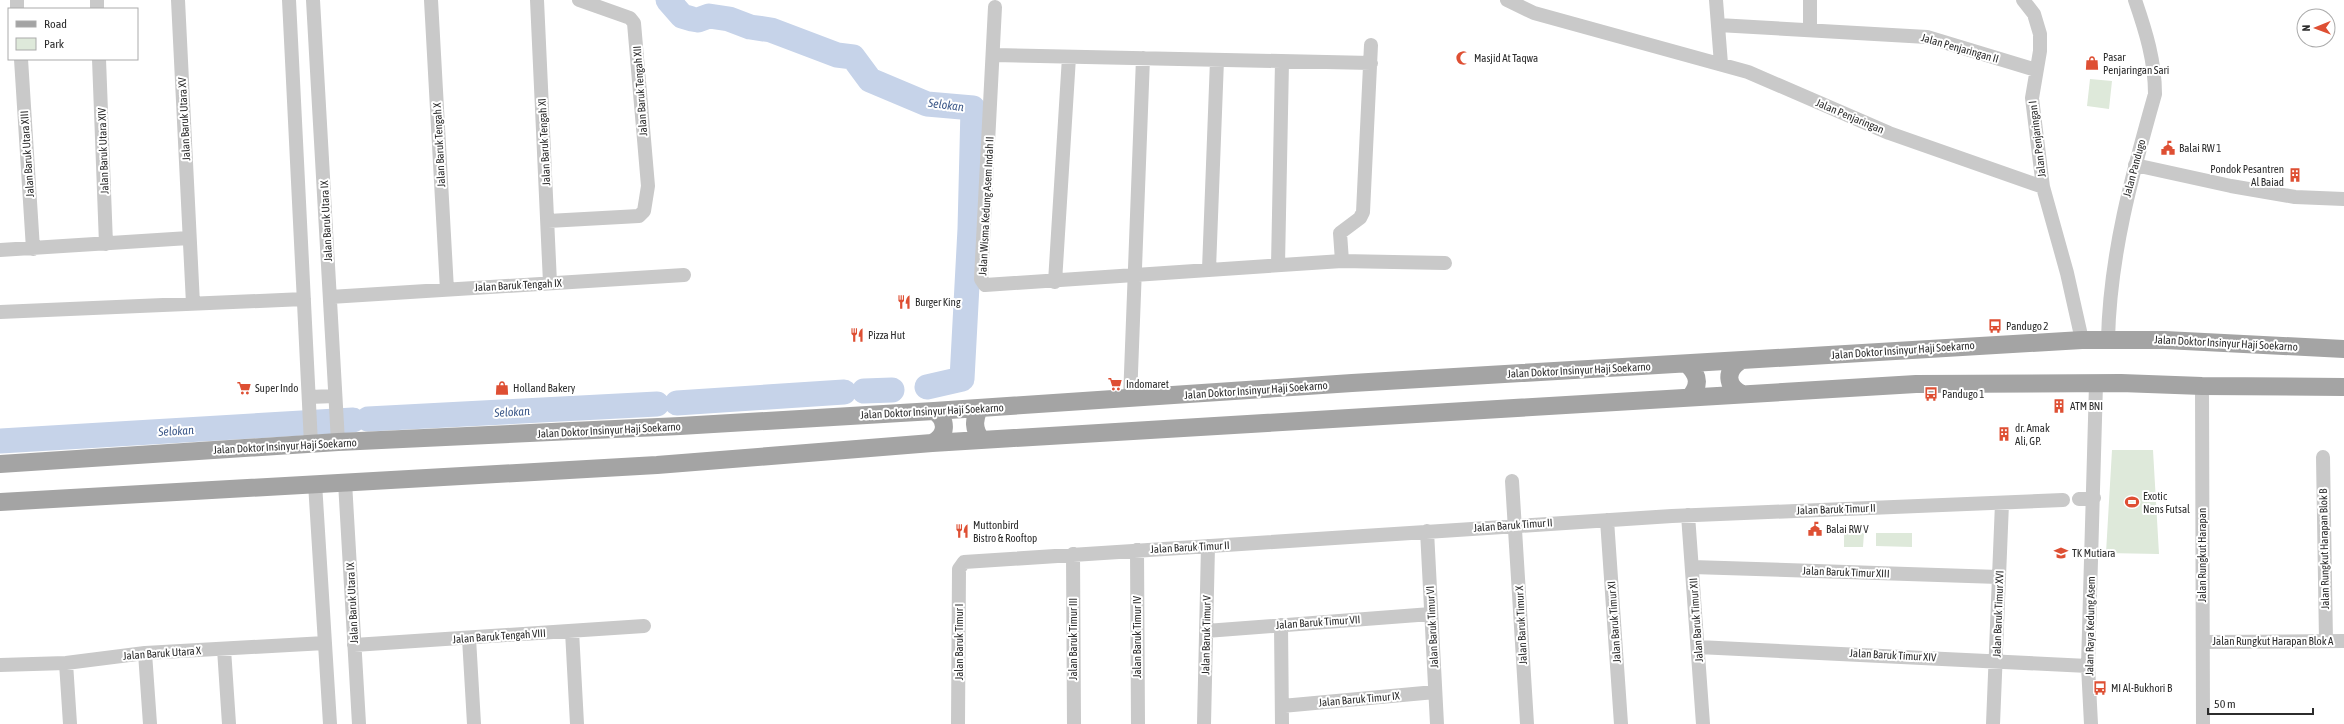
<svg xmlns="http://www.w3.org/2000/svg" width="2344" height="724" viewBox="0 0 2344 724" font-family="'Asap Condensed',sans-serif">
	<rect width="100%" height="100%" fill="#fff"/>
	<!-- green -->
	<path fill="#dee9da" d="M 2090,79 L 2112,81 L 2109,109 L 2087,106 Z
		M 2112,450 L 2153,450 L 2159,554 L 2106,553 Z
		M 1844,532 L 1864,533 L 1863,547 L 1844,547 Z
		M 1876,533 L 1912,533 L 1912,547 L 1876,546 Z"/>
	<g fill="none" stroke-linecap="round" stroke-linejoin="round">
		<!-- river -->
		<path stroke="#c6d3e9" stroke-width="25" d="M 668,0 L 682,16 L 692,19 L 698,20 L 709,16 L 729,19 L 750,27 L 771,30 L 837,55 L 853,57 L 870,80 L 927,104 L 973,108 L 970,229 L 962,379 L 927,387
			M 864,391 L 892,390
			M 677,403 L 844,392
			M 368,419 L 657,404
			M 0,441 L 353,420"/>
		<!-- minor -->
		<path stroke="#c9c9c9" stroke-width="14" d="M 17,0 L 17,9
			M 97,0 L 97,9
			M 178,0 L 193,304
			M 289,0 L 311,444
			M 313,0 L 338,442
			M 431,0 L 447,290
			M 537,0 L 550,283
			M 1507,0 L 1534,13 L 1748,72 L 1889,133 L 2043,187
			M 1716,0 L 1721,64
			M 1810,0 L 1810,29
			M 2023,0 L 2034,14 L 2040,34 L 2040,51 L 2032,98 L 2043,187 L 2067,273 L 2082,340
			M 995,7 L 981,279 L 985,285 L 1342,261 L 1445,263
			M 1718,25 L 1927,37 L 2036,70
			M 993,55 L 1371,63
			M 21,59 L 33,249
			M 99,59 L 106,244
			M 2135,165 L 2231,186 L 2295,197 L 2344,199
			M 548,221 L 639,216 L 644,211 L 648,186 L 634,23 L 630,18 L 579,0
			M 0,250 L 189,238
			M 1342,261 L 1340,233 L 1360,218 L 1363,212 L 1371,45
			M 1278,265 L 1282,62
			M 1209,269 L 1217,60
			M 1055,282 L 1069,57
			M 330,297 L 684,275
			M 0,312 L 304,299
			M 2108,339 C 2110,254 2132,175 2155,94 C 2155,61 2146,32 2135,0
			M 2202,386 L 2203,724
			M 309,397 L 335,396
			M 1130,399 L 1143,58
			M 2323,457 L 2326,641
			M 1512,481 L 1527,724
			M 345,482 L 359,724
			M 315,483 L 330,724
			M 2079,499 L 2094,498
			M 1688,515 L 1703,724
			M 1607,520 L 1621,724
			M 1427,531 L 1437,724
			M 1137,550 L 1138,724
			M 1073,554 L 1074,724
			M 1692,567 L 1999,577
			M 1281,625 L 1282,724
			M 572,631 L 577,724
			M 1206,631 L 1431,614
			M 469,638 L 474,724
			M 2203,642 L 2344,641
			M 354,645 L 644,626
			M 1698,647 L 2088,666
			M 224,649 L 229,724
			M 145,653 L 150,724
			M 66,663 L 70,724
			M 0,665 L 66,663 L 145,653 L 325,643
			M 1282,706 L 1435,692
			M 958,724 L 959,569 L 964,562 L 1672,516 L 2063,500
			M 1204,724 L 1208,546
			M 1993,724 L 2002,503
			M 2091,724 L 2088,666 L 2096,384"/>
		<!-- major -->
		<path stroke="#a4a4a4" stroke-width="18" d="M 1740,361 C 1725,371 1726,386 1742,394
			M 1687,364 C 1699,375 1700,385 1690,397
			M 980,408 C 973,419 973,430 982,440
			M 932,443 C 947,436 948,420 934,411
			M 0,464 L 338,442 L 680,426 L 934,411 L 1352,383 L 2082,340 L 2165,340 L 2344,349
			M 0,502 L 657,465 L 932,443 L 1916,384 L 2121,383 L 2202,386 L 2344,387"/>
	</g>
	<!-- icons -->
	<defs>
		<symbol id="mosque-bare" viewBox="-9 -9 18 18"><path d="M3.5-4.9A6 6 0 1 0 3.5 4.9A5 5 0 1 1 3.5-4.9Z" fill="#de4f33" stroke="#fff" stroke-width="2.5" paint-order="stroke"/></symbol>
		<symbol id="shop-bare" viewBox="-9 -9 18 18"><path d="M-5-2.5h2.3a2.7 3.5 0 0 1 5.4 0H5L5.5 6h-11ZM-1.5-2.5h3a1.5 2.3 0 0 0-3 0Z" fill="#de4f33" stroke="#fff" stroke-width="2.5" paint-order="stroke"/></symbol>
		<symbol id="civic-bare" viewBox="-9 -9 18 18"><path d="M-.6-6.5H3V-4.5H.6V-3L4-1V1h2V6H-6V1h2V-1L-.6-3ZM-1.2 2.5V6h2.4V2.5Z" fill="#de4f33" stroke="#fff" stroke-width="2.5" paint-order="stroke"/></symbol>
		<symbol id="building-bare" viewBox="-9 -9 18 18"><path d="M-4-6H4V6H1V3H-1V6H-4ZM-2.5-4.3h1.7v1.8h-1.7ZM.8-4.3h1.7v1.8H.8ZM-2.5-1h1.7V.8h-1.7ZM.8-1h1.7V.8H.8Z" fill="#de4f33" stroke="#fff" stroke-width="2.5" paint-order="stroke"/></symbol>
		<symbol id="restaurant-bare" viewBox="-9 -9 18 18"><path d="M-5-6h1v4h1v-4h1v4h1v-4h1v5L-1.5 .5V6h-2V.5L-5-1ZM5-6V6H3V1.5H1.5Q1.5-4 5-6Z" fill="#de4f33" stroke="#fff" stroke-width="2.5" paint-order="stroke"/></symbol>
		<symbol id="bus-bare" viewBox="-9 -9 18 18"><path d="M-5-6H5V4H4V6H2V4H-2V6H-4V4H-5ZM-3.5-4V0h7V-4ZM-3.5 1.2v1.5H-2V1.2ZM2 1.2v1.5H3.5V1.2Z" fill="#de4f33" stroke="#fff" stroke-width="2.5" paint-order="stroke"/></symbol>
		<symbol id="supermarket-bare" viewBox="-9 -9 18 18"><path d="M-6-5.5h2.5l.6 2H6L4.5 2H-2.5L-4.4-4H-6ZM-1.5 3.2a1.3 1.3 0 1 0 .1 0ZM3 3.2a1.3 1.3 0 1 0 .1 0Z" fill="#de4f33" stroke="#fff" stroke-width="2.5" paint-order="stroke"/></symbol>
		<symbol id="stadium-bare" viewBox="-9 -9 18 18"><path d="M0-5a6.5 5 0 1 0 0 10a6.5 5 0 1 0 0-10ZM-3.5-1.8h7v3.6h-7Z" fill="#de4f33" stroke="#fff" stroke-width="2.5" paint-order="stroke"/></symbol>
		<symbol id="school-bare" viewBox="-9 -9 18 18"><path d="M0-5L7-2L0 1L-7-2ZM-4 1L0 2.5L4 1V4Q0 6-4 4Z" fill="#de4f33" stroke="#fff" stroke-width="2.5" paint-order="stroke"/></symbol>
	</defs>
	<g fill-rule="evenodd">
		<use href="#mosque-bare" x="1453" y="48" width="20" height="20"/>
		<use href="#shop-bare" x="2082" y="53" width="20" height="20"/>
		<use href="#civic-bare" x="2158" y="138" width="20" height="20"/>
		<use href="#building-bare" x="2285" y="165" width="20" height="20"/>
		<use href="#restaurant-bare" x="894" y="292" width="20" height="20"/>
		<use href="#bus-bare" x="1985" y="316" width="20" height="20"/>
		<use href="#restaurant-bare" x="847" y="325" width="20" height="20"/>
		<use href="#supermarket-bare" x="1105" y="374" width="20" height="20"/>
		<use href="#supermarket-bare" x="234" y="378" width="20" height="20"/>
		<use href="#shop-bare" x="492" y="378" width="20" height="20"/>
		<use href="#bus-bare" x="1921" y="384" width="20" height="20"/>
		<use href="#building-bare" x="2049" y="396" width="20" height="20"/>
		<use href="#building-bare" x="1994" y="424" width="20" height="20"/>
		<use href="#stadium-bare" x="2122" y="492" width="20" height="20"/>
		<use href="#civic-bare" x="1805" y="519" width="20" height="20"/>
		<use href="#restaurant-bare" x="952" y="521" width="20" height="20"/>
		<use href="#school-bare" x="2051" y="543" width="20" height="20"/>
		<use href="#bus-bare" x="2090" y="678" width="20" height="20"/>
	</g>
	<g text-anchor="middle" stroke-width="4" stroke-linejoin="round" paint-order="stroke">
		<!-- street labels -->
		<g font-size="11" fill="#2c2c2c" stroke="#fff">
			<text transform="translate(1960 48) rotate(16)" y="4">Jalan Penjaringan II</text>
			<text transform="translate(640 91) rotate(-94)" y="4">Jalan Baruk Tengah XII</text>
			<text transform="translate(1850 116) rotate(23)" y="4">Jalan Penjaringan</text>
			<text transform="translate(184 119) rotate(-93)" y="4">Jalan Baruk Utara XV</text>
			<text transform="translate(2037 139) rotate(-97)" y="4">Jalan Penjaringan I</text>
			<text transform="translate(544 142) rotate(-93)" y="4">Jalan Baruk Tengah XI</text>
			<text transform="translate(439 145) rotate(-93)" y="4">Jalan Baruk Tengah X</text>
			<text transform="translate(103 151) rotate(-92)" y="4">Jalan Baruk Utara XIV</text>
			<text transform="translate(27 154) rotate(-94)" y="4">Jalan Baruk Utara XIII</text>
			<text transform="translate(2134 168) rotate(-75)" y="4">Jalan Pandugo</text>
			<text transform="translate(986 206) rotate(-87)" y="4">Jalan Wisma Kedung Asem Indah II</text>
			<text transform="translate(326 221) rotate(-93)" y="4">Jalan Baruk Utara IX</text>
			<text transform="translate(518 285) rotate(-3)" y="4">Jalan Baruk Tengah IX</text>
			<text transform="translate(2226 343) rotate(3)" y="4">Jalan Doktor Insinyur Haji Soekarno</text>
			<text transform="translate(1903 350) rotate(-4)" y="4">Jalan Doktor Insinyur Haji Soekarno</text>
			<text transform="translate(1579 370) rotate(-3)" y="4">Jalan Doktor Insinyur Haji Soekarno</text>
			<text transform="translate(1256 390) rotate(-4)" y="4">Jalan Doktor Insinyur Haji Soekarno</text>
			<text transform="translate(932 411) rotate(-3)" y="4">Jalan Doktor Insinyur Haji Soekarno</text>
			<text transform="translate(609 430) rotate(-3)" y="4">Jalan Doktor Insinyur Haji Soekarno</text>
			<text transform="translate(285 446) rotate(-3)" y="4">Jalan Doktor Insinyur Haji Soekarno</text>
			<text transform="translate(1836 509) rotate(-2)" y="4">Jalan Baruk Timur II</text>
			<text transform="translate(1513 525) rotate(-4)" y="4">Jalan Baruk Timur II</text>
			<text transform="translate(1190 547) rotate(-3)" y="4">Jalan Baruk Timur II</text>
			<text transform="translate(2324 549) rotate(-91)" y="4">Jalan Rungkut Harapan Blok B</text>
			<text transform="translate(2202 555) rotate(-90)" y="4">Jalan Rungkut Harapan</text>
			<text transform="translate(1846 572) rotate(2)" y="4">Jalan Baruk Timur XIII</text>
			<text transform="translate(352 603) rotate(-93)" y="4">Jalan Baruk Utara IX</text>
			<text transform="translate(1998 614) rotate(-88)" y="4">Jalan Baruk Timur XVI</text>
			<text transform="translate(1696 620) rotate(-94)" y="4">Jalan Baruk Timur XII</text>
			<text transform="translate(1318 622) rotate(-4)" y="4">Jalan Baruk Timur VII</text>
			<text transform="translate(1614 622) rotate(-94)" y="4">Jalan Baruk Timur XI</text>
			<text transform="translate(1521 625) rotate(-93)" y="4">Jalan Baruk Timur X</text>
			<text transform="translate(2090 626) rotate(-89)" y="4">Jalan Raya Kedung Asem</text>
			<text transform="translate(1432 627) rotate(-93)" y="4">Jalan Baruk Timur VI</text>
			<text transform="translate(1206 635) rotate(-89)" y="4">Jalan Baruk Timur V</text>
			<text transform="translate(499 636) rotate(-4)" y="4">Jalan Baruk Tengah VIII</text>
			<text transform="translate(1137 637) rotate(-90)" y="4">Jalan Baruk Timur IV</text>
			<text transform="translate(1073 639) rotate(-90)" y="4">Jalan Baruk Timur III</text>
			<text x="2273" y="645">Jalan Rungkut Harapan Blok A</text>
			<text transform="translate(959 642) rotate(-90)" y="4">Jalan Baruk Timur I</text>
			<text transform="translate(162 653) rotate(-4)" y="4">Jalan Baruk Utara X</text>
			<text transform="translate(1893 655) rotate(3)" y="4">Jalan Baruk Timur XIV</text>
			<text transform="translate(1359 699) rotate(-5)" y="4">Jalan Baruk Timur IX</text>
		</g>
		<!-- poi labels -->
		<g font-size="11" fill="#2c2c2c" stroke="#fff" text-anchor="start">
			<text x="2103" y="61">Pasar<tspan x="2103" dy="13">Penjaringan Sari</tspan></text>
			<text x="1474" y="62">Masjid At Taqwa</text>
			<text x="2179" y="152">Balai RW 1</text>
			<text x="2284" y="173" text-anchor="end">Pondok Pesantren<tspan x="2284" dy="13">Al Baiad</tspan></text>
			<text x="915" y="306">Burger King</text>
			<text x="2006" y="330">Pandugo 2</text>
			<text x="868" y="339">Pizza Hut</text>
			<text x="1126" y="388">Indomaret</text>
			<text x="255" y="392">Super Indo</text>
			<text x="513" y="392">Holland Bakery</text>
			<text x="1942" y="398">Pandugo 1</text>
			<text x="2070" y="410">ATM BNI</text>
			<text x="2015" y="432">dr. Amak<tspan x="2015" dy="13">Ali, GP.</tspan></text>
			<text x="2143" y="500">Exotic<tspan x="2143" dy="13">Nens Futsal</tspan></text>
			<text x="973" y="529">Muttonbird<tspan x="973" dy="13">Bistro &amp; Rooftop</tspan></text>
			<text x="1826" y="533">Balai RW V</text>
			<text x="2072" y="557">TK Mutiara</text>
			<text x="2111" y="692">MI Al-Bukhori B</text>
		</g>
		<!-- water labels -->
		<g font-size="12" font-style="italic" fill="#3e5a8a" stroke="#fff">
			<text transform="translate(946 105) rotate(7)" y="4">Selokan</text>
			<text transform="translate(512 412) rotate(-3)" y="4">Selokan</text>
			<text transform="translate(176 431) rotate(-3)" y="4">Selokan</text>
		</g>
	</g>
	<!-- legend -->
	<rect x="8" y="8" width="130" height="52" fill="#ffffff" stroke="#ababab"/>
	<rect x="16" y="21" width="20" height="6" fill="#a4a4a4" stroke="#ababab"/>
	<text x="44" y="28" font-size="12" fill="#2c2c2c">Road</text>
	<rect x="16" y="38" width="20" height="12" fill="#dee9da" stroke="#ababab"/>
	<text x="44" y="48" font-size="12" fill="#2c2c2c">Park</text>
	<!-- north arrow -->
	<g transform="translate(2316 28) rotate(269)"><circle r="19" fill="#ffffff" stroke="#ababab"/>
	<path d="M0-3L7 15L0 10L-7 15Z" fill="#de4f33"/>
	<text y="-6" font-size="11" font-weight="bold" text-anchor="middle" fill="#2c2c2c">N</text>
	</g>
	<!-- scale -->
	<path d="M2208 708v6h105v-6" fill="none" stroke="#2c2c2c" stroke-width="2"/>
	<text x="2214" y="708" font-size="12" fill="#2c2c2c" stroke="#ffffff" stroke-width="3" paint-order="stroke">50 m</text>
</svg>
